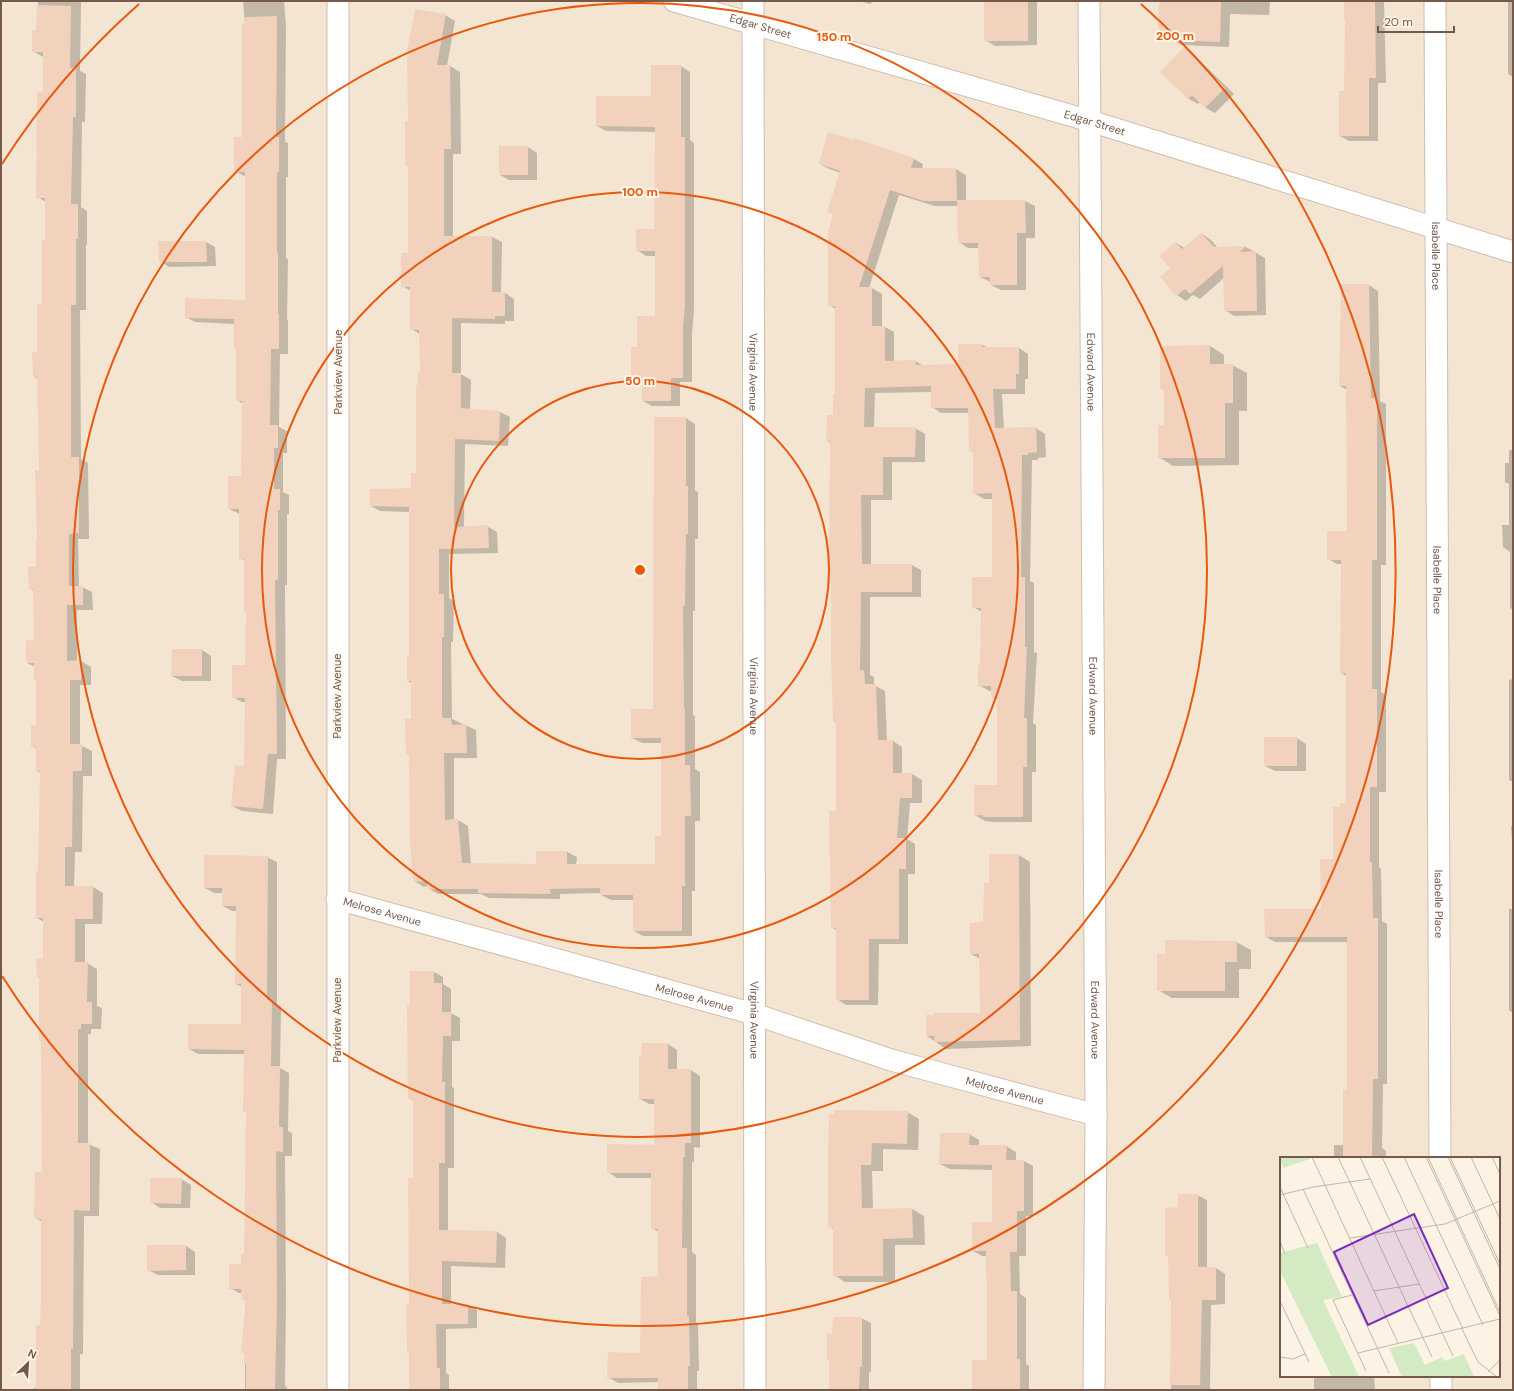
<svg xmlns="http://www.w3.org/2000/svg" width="1514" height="1391" viewBox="0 0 1514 1391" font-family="'DM Sans',sans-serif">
	<rect width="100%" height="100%" fill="#fcf3e5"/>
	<!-- residential -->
	<path fill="#f4e5d3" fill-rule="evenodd" d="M 1,1 L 1513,1 L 1513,1390 L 1,1390 ZM 1281,1158 L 1499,1158 L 1499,1376 L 1281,1376 Z"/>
	<!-- shadow -->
	<path fill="#0003" d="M 38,1 L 81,1 L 80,71 L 86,74 L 85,122 L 82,122 L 81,207 L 87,211 L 87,245 L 86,245 L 86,310 L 80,310 L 81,459 L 88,463 L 89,539 L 78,539 L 79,587 L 82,587 L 92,592 L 93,610 L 77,610 L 77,661 L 81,661 L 91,667 L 91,685 L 80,685 L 80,745 L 92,751 L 92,776 L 83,776 L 82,852 L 75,852 L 74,887 L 93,887 L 103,893 L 102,924 L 85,924 L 85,963 L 87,963 L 97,969 L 97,1006 L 102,1008 L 101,1029 L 91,1029 L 91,1034 L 88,1034 L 88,1144 L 100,1149 L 99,1216 L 84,1216 L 83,1354 L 80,1354 L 80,1390 L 34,1390 L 34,1388 L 37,1388 L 41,1326 L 42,1222 L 36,1218 L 43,1173 L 42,1041 L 40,1040 L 44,959 L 44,922 L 37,918 L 41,773 L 37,771 L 37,749 L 32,746 L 37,726 L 37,681 L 35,680 L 35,667 L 27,663 L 35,642 L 34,591 L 30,588 L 37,568 L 40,471 L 38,379 L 34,377 L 43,305 L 46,241 L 46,202 L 37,197 L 44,93 L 43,57 L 33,51 L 37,31 Z
		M 243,1 L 284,1 L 286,26 L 285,142 L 288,143 L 288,177 L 286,177 L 286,258 L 288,259 L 287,319 L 288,320 L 288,354 L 280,354 L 279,427 L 287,431 L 287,453 L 283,453 L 283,492 L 289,495 L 289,514 L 287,514 L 287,585 L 285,585 L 286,759 L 277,759 L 273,814 L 242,811 L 232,806 L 245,767 L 246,702 L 242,702 L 233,697 L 246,666 L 247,613 L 245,612 L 245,561 L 240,558 L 240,514 L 229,509 L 242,477 L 243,404 L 237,400 L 237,350 L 235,324 L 195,322 L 186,317 L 246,301 L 246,177 L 235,171 L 243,138 L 245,25 Z
		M 858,1 L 872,1 L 871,4 Z
		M 985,1 L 1037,1 L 1037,45 L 995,46 L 985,40 Z
		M 1160,1 L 1270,1 L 1269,15 L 1230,14 L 1229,47 L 1181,45 L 1171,39 Z
		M 1345,1 L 1384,1 L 1386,83 L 1378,83 L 1378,141 L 1349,141 L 1340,136 L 1345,92 Z
		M 1508,1 L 1513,1 L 1513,77 L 1508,74 Z
		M 445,15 L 455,21 L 447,66 L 450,66 L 460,72 L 461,154 L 453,154 L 453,237 L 492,237 L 502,242 L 501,293 L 505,293 L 514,299 L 514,321 L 505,321 L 505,324 L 461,323 L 461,374 L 471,380 L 470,410 L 500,412 L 510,417 L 508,446 L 465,444 L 464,527 L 487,526 L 497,532 L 498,553 L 449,554 L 449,598 L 454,601 L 453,642 L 451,642 L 452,719 L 476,730 L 477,758 L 454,758 L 454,821 L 458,820 L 468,826 L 471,864 L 537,865 L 567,852 L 577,857 L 576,865 L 656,865 L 662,837 L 662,743 L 642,743 L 632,738 L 654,710 L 686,418 L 695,424 L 695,491 L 698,492 L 698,539 L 695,539 L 695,611 L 693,611 L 693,715 L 695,716 L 695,769 L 700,772 L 700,821 L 695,821 L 695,891 L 692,891 L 692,936 L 643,936 L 634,931 L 634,900 L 611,900 L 601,895 L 601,893 L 560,894 L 560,899 L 489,898 L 481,894 L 438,894 L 428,888 L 428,886 L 424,887 L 414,881 L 410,756 L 407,754 L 412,720 L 412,684 L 408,681 L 410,658 L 410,512 L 380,511 L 371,506 L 412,489 L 417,474 L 419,386 L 421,373 L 420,334 L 411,329 L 411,291 L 402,286 L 409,254 L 409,166 L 406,165 L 409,122 Z
		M 1184,49 L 1193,54 L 1234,94 L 1215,113 L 1206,108 L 1200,102 L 1198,104 L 1189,99 L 1161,72 Z
		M 652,66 L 681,66 L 690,72 L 690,140 L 694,143 L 694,310 L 692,334 L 692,382 L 680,382 L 680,406 L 652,406 L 643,401 L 643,382 L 632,377 L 638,348 L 656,317 L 656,256 L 646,256 L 637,250 L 655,230 L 656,132 L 606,131 L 597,126 L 652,97 Z
		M 855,140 L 914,159 L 923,164 L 922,169 L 956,169 L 966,175 L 966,201 L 1025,201 L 1035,206 L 1035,238 L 1026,238 L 1026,290 L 1001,290 L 991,285 L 991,282 L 980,277 L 980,248 L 968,248 L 959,242 L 958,206 L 935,206 L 899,195 L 869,288 L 872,288 L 882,294 L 882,327 L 885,327 L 894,332 L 894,362 L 916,361 L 923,366 L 959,365 L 982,345 L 989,348 L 1019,348 L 1028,354 L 1028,379 L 1025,379 L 1025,394 L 1002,394 L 1004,429 L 1036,428 L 1045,434 L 1046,457 L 1038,458 L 1038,460 L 1032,460 L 1030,581 L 1034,583 L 1034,652 L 1037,653 L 1033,723 L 1036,725 L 1036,772 L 1032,772 L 1032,822 L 993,822 L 985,821 L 975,815 L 998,786 L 998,700 L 992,697 L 992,691 L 989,691 L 979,685 L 981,666 L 982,612 L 973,607 L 993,578 L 993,499 L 984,499 L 974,493 L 974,453 L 970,450 L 969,413 L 941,413 L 932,407 L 932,392 L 875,393 L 874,428 L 915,428 L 925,434 L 925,462 L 892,462 L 892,500 L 871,500 L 871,565 L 912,565 L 921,570 L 921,597 L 870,597 L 870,675 L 874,677 L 874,685 L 885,691 L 887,741 L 893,741 L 902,747 L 902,774 L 912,774 L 922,780 L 922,803 L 910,803 L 907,839 L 915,844 L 915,874 L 908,874 L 908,944 L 879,944 L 878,1005 L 846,1005 L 837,999 L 837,930 L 832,928 L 837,812 L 837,723 L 834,721 L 832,585 L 830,583 L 831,443 L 827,441 L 834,416 L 836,395 L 836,309 L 829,305 L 834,215 L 829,212 L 841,173 L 829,169 L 820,164 Z
		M 528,147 L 537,153 L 537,180 L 509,180 L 500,175 Z
		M 1202,234 L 1211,240 L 1218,248 L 1246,247 L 1265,258 L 1266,315 L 1234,316 L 1225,310 L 1224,278 L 1200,299 L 1193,295 L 1186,301 L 1177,295 L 1161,277 L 1172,268 L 1176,243 L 1185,248 Z
		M 206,242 L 215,247 L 216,266 L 169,267 L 160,261 Z
		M 1369,285 L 1378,291 L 1380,401 L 1386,404 L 1386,565 L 1381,565 L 1381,692 L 1386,695 L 1386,792 L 1379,792 L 1379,867 L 1381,869 L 1382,921 L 1387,924 L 1387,1084 L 1383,1084 L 1382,1148 L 1386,1151 L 1386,1158 L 1334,1158 L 1334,1145 L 1344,1145 L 1348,1091 L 1348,942 L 1275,942 L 1266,937 L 1322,910 L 1334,860 L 1341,808 L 1347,804 L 1347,676 L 1341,673 L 1342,564 L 1337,564 L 1328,559 L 1348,532 L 1347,390 L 1340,386 Z
		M 1210,346 L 1224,355 L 1224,365 L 1232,365 L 1247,373 L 1247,411 L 1239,411 L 1239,465 L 1173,466 L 1159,457 L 1165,426 L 1165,391 L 1161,388 Z
		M 1509,450 L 1513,450 L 1513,658 L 1513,610 L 1510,608 L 1510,552 L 1503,547 L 1502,525 L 1509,525 L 1509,484 L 1505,482 L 1505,463 L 1509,463 Z
		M 202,650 L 211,656 L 211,681 L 182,681 L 172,676 Z
		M 1513,679 L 1513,782 L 1509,780 L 1509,680 Z
		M 1297,738 L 1306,744 L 1306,771 L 1275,771 L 1265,766 Z
		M 1511,826 L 1513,826 L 1513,855 Z
		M 1019,855 L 1030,862 L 1031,1046 L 946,1049 L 927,1036 L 981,1014 L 980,959 L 971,954 L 984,923 L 990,884 Z
		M 267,857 L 277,862 L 277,1004 L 281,1007 L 280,1068 L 289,1073 L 288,1131 L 292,1133 L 292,1156 L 285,1156 L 286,1305 L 285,1386 L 287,1387 L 287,1390 L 245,1390 L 245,1354 L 242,1352 L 246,1301 L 243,1299 L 242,1293 L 239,1293 L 230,1288 L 242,1265 L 245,1255 L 247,1112 L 244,1111 L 245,1054 L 198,1054 L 189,1049 L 242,1025 L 242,987 L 236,984 L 237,911 L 232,911 L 223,906 L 223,893 L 214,893 L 205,888 Z
		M 1509,909 L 1513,909 L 1513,1013 L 1509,1010 Z
		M 1236,942 L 1251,950 L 1251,969 L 1239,969 L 1239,998 L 1172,998 L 1158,990 L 1166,955 Z
		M 434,972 L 443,977 L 443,984 L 451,989 L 451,1013 L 460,1018 L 460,1041 L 452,1041 L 452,1087 L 454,1088 L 454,1168 L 448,1168 L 448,1231 L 497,1232 L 506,1238 L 505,1268 L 451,1266 L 451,1305 L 468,1305 L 477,1310 L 477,1328 L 446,1329 L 446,1373 L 449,1375 L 449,1390 L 410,1390 L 410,1354 L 408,1353 L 410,1305 L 409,1179 L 414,1179 L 414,1101 L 409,1098 L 411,1006 Z
		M 643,1044 L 668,1044 L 677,1050 L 677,1070 L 691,1070 L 700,1076 L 700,1148 L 694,1147 L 694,1162 L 692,1162 L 692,1252 L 696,1255 L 696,1322 L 698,1323 L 699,1371 L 697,1371 L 697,1390 L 659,1390 L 659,1382 L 618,1383 L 608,1377 L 641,1354 L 659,1277 L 659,1232 L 652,1228 L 652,1178 L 617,1178 L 608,1172 L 655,1146 L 655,1104 L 649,1104 L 640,1099 Z
		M 907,1112 L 919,1119 L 918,1150 L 883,1149 L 883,1171 L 872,1171 L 873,1209 L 912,1209 L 924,1216 L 925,1245 L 895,1245 L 895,1282 L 845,1282 L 834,1275 L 834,1229 L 829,1226 L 829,1154 Z
		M 969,1134 L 979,1140 L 979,1146 L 1006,1146 L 1016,1152 L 1016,1161 L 1024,1161 L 1033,1166 L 1033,1216 L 1026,1216 L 1026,1256 L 1019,1256 L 1020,1294 L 1026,1298 L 1026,1364 L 1029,1366 L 1029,1390 L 973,1390 L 973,1361 L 988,1361 L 987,1256 L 982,1256 L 973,1251 L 993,1223 L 993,1170 L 950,1169 L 940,1164 Z
		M 181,1179 L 191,1185 L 190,1208 L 160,1208 L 151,1202 Z
		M 1197,1195 L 1207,1200 L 1207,1268 L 1216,1268 L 1225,1274 L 1225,1304 L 1211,1305 L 1210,1390 L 1171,1390 L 1172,1300 L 1169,1257 L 1166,1255 L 1179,1208 Z
		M 186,1246 L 195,1252 L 195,1275 L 158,1275 L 148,1270 Z
		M 861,1318 L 871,1323 L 871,1372 L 869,1372 L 869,1390 L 830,1390 L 833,1335 Z
		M 1314,1376 L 1374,1376 L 1375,1390 L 1314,1390 Z"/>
	<!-- building -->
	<path fill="#f2d2bc" d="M 984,1 L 1028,1 L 1028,41 L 984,41 Z
		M 1159,1 L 1221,1 L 1220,42 L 1170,40 L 1158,28 Z
		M 1344,1 L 1375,1 L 1376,78 L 1369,78 L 1369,136 L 1339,136 L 1339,91 L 1344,91 L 1345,20 L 1344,20 Z
		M 37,5 L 71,6 L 70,68 L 76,68 L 76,117 L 73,117 L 71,204 L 78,204 L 78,239 L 76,239 L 76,305 L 71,305 L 71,457 L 79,457 L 79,533 L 69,534 L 69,586 L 83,586 L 83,605 L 67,605 L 67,661 L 81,660 L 81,680 L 70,680 L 70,744 L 82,744 L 82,771 L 73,771 L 72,847 L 65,847 L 65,886 L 93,886 L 93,919 L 75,919 L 75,962 L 88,962 L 87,1002 L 92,1002 L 92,1024 L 81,1024 L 81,1029 L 78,1029 L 78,1143 L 90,1143 L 90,1211 L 74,1210 L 73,1349 L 71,1349 L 71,1390 L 36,1390 L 36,1325 L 40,1325 L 41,1301 L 41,1219 L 34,1218 L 35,1172 L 42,1172 L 41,1040 L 39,1040 L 39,978 L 37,978 L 36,958 L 43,958 L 43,918 L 36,918 L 36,871 L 38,871 L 40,771 L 36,771 L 36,747 L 31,747 L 31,725 L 36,725 L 36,680 L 34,680 L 34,663 L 26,663 L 26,640 L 34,641 L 33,589 L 29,589 L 28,567 L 36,567 L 36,541 L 37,541 L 35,470 L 39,470 L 37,377 L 33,377 L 32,352 L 37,352 L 37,305 L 42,304 L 42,239 L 45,240 L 45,198 L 36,198 L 37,91 L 43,92 L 43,52 L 32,52 L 32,30 L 36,30 Z
		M 415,9 L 446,14 L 437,65 L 450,65 L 451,149 L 444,149 L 444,236 L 492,236 L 492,292 L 505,292 L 505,316 L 495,316 L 495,319 L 452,318 L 452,373 L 461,373 L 461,408 L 500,411 L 499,441 L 455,439 L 454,527 L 488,525 L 489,548 L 439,549 L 439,594 L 444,594 L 444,637 L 442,637 L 442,718 L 451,718 L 452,725 L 466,724 L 467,753 L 444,753 L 445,820 L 458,819 L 462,863 L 536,864 L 536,851 L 567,851 L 567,864 L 655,864 L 655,836 L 661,836 L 661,738 L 631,738 L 631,709 L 653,709 L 654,417 L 686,417 L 686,486 L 688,486 L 688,534 L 686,534 L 685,606 L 683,606 L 684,709 L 685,709 L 685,765 L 690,765 L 691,816 L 685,816 L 685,886 L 682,886 L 682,931 L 633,931 L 633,895 L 600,895 L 600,888 L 550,889 L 551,894 L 478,893 L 478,889 L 427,889 L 427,881 L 413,882 L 410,842 L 409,755 L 406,755 L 405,719 L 411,719 L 411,681 L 407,681 L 407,657 L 409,657 L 409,507 L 370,506 L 370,489 L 411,488 L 411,473 L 416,473 L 416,385 L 418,385 L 418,372 L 420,372 L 419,330 L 410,330 L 410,287 L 401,287 L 401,253 L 408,253 L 408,165 L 405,165 L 405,121 L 408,121 L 407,51 Z
		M 277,16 L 276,137 L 279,137 L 279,172 L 277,172 L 277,252 L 278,253 L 278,314 L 279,314 L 279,349 L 271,349 L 270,425 L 278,425 L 278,448 L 274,448 L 274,489 L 280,489 L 280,510 L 278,510 L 278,580 L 275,580 L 277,754 L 268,754 L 263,809 L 231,806 L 235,765 L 244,766 L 245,698 L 232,698 L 232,665 L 245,665 L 246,612 L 244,612 L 244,559 L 239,559 L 239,509 L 228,509 L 228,476 L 241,476 L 242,401 L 236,401 L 236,349 L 234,349 L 234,319 L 185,318 L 185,298 L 245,300 L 245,172 L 234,172 L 234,137 L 242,137 L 242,24 L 245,24 L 245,17 Z
		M 1184,47 L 1225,88 L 1205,108 L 1192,95 L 1188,99 L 1160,72 Z
		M 651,65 L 681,65 L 681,137 L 685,137 L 685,305 L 683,328 L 683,378 L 671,378 L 671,401 L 642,401 L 642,377 L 631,378 L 631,347 L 637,347 L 637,316 L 655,316 L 655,251 L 636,251 L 636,229 L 654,229 L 655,127 L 596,126 L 596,96 L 651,96 Z
		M 828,132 L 854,140 L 854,138 L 914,158 L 911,168 L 956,168 L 957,200 L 1025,200 L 1026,233 L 1017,233 L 1017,285 L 990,285 L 990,277 L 979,277 L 978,243 L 958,243 L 957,201 L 924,201 L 890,190 L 859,287 L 872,287 L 872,326 L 885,326 L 885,361 L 916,360 L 916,365 L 958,364 L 958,344 L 983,344 L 982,347 L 1019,347 L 1019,374 L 1016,374 L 1016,389 L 993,389 L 995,428 L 1036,427 L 1037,452 L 1028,453 L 1028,455 L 1022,455 L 1021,577 L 1025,577 L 1025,647 L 1027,647 L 1024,718 L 1027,718 L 1027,767 L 1023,767 L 1023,817 L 983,817 L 983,815 L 974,816 L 974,785 L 997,785 L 997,697 L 991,697 L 991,686 L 978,686 L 978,665 L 980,665 L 981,608 L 972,608 L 972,577 L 992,577 L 992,493 L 973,494 L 973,451 L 969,451 L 968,408 L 931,408 L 931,386 L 865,388 L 864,427 L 916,427 L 915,457 L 883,457 L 883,495 L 861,495 L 862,564 L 912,564 L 912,592 L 861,592 L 860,670 L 864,670 L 865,684 L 876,684 L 878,740 L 893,740 L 893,773 L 912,773 L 912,798 L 900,798 L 897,838 L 906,838 L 906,869 L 899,869 L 899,939 L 869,939 L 869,1000 L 836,1000 L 836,928 L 831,928 L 829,811 L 836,811 L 836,721 L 833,722 L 831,658 L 831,584 L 829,584 L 830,441 L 826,441 L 827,415 L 833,415 L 833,394 L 835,394 L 835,306 L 828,306 L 828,231 L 833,214 L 827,212 L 840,171 L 819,164 Z
		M 499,146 L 528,146 L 528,175 L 499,175 Z
		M 1201,233 L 1214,247 L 1246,246 L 1240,252 L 1256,251 L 1257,311 L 1224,311 L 1223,266 L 1190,294 L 1185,289 L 1176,296 L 1160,277 L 1170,268 L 1159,256 L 1175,242 L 1182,249 Z
		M 158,241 L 206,241 L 207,262 L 159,262 Z
		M 1341,284 L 1369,284 L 1371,398 L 1377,398 L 1377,560 L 1372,560 L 1372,689 L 1377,689 L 1377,787 L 1370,787 L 1370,862 L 1372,862 L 1373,918 L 1378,918 L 1378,1079 L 1373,1079 L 1372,1158 L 1343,1158 L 1343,1090 L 1347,1090 L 1347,937 L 1265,937 L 1264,909 L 1321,909 L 1320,859 L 1333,859 L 1333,807 L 1340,807 L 1340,803 L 1346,803 L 1346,673 L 1340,673 L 1341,560 L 1327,560 L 1327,531 L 1347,531 L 1346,386 L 1339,386 Z
		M 1210,345 L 1210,364 L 1233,364 L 1233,403 L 1225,403 L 1225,458 L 1158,458 L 1158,425 L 1164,425 L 1164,389 L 1160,389 L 1160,346 Z
		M 172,649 L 202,649 L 202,676 L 171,676 Z
		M 1264,737 L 1297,737 L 1297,766 L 1264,766 Z
		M 989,854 L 1019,854 L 1020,1040 L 934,1042 L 934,1036 L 926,1036 L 926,1015 L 934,1015 L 934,1013 L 980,1013 L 979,954 L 970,954 L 970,923 L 983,922 L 984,883 L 989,883 Z
		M 204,855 L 268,856 L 267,1000 L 272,1000 L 271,1066 L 280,1066 L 279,1127 L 283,1127 L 283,1152 L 276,1151 L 277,1300 L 275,1390 L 246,1390 L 246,1364 L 244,1364 L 244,1353 L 241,1353 L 246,1300 L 242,1300 L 241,1289 L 229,1289 L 229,1264 L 241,1264 L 241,1254 L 244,1254 L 246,1112 L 243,1112 L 244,1050 L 188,1049 L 188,1024 L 241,1024 L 241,984 L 235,984 L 236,906 L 222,906 L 222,888 L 204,888 Z
		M 1165,940 L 1237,941 L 1237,962 L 1225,962 L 1225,991 L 1157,991 L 1157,954 L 1165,954 Z
		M 410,971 L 434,971 L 434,983 L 442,983 L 442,1012 L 451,1012 L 451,1036 L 443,1036 L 442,1082 L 445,1082 L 445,1163 L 439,1163 L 439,1230 L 497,1231 L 496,1263 L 442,1261 L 442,1304 L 468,1304 L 468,1324 L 436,1324 L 437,1368 L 440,1368 L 440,1390 L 409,1390 L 409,1353 L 407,1353 L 406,1304 L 409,1304 L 408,1178 L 413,1178 L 413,1099 L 408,1099 L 407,1005 L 410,1005 Z
		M 642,1043 L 668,1043 L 668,1069 L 691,1069 L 691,1143 L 685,1143 L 685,1157 L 683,1157 L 682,1248 L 687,1248 L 687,1316 L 689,1316 L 690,1366 L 688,1366 L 688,1390 L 658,1390 L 658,1378 L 607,1378 L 608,1352 L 640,1353 L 641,1277 L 658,1276 L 658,1229 L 651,1229 L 651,1173 L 607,1173 L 607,1144 L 654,1145 L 654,1099 L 639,1099 L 639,1056 L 641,1056 Z
		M 834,1110 L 908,1111 L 907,1144 L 872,1143 L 871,1165 L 861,1165 L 862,1208 L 873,1208 L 873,1209 L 912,1208 L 913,1238 L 883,1239 L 883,1276 L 833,1276 L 833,1227 L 828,1227 L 828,1154 L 829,1114 L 834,1114 Z
		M 940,1133 L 970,1133 L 969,1145 L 1007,1145 L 1006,1160 L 1024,1160 L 1024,1211 L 1017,1211 L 1017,1252 L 1010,1252 L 1011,1291 L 1017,1291 L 1017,1359 L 1020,1359 L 1020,1390 L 972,1389 L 972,1360 L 987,1360 L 987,1278 L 986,1278 L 986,1251 L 972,1251 L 972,1222 L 992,1222 L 992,1165 L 939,1164 Z
		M 150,1178 L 182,1178 L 181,1204 L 150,1203 Z
		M 1178,1194 L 1198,1194 L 1198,1267 L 1216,1267 L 1216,1300 L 1202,1300 L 1200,1385 L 1170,1385 L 1171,1300 L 1169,1300 L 1168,1256 L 1165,1256 L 1165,1208 L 1178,1207 Z
		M 147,1245 L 186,1245 L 186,1270 L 147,1271 Z
		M 833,1317 L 862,1317 L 862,1367 L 860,1367 L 859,1390 L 829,1390 L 829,1360 L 827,1360 L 827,1333 L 832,1334 Z"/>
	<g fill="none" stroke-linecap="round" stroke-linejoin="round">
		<defs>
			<g id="street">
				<path d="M 338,1 L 338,1390"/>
				<path id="s1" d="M 674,1 L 1090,121 L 1513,252"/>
				<path id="s2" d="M 753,1 L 755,1390"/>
				<path id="s3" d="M 1089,1 L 1096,1115 L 1094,1390"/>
				<path id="s4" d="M 1435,1 L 1440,1158"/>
				<path id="s5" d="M 337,899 L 754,1014 L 891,1060 L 1096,1115"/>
				<path d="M 1441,1376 L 1441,1390"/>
			</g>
		</defs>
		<!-- street casing -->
		<use href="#street" stroke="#d0bdae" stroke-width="23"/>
		<!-- street -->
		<use href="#street" stroke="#fff" stroke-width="21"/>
	</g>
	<!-- distance rings -->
	<g fill="none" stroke="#e8590c" stroke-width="2">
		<circle cx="640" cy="570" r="189"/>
		<circle cx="640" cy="570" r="378"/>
		<circle cx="640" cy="570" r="567"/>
		<path d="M2 164A756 756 0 0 1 139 4M1141 4A756 756 0 1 1 2 976"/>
	</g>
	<g text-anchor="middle" stroke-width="4" stroke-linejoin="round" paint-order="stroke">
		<!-- street labels -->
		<g font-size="11" fill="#75594a" stroke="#fff7eb">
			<text dy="4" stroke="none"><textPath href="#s1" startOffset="90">Edgar Street</textPath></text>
			<text dy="4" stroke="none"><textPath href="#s1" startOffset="438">Edgar Street</textPath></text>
			<text dy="4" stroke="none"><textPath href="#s4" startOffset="255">Isabelle Place</textPath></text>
			<text transform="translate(338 372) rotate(-90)" y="4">Parkview Avenue</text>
			<text dy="4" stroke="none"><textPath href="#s2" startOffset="371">Virginia Avenue</textPath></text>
			<text dy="4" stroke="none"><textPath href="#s3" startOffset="371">Edward Avenue</textPath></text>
			<text dy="4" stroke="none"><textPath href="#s4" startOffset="579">Isabelle Place</textPath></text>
			<text dy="4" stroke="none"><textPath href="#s3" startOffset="695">Edward Avenue</textPath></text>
			<text transform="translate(337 696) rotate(-90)" y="4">Parkview Avenue</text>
			<text dy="4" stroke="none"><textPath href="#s2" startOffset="695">Virginia Avenue</textPath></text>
			<text dy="4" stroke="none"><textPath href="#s4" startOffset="903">Isabelle Place</textPath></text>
			<text dy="4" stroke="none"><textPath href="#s5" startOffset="47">Melrose Avenue</textPath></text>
			<text dy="4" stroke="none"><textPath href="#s5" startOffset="371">Melrose Avenue</textPath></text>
			<text dy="4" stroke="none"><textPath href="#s3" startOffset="1019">Edward Avenue</textPath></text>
			<text transform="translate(337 1020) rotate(-90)" y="4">Parkview Avenue</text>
			<text dy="4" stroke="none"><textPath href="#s2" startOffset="1019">Virginia Avenue</textPath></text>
			<text dy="4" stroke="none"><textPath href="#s5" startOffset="695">Melrose Avenue</textPath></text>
		</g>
	</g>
	<!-- overview -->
	<g transform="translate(1280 1157)">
		<rect width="220" height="220" fill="#fcf3e5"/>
		<path d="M 0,0 L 29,0 L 30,2 L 3,11 ZM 37,86 L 62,140 L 43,143 L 79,220 L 52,220 L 0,114 L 0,96 ZM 134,186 L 145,208 L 162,200 L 165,204 L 184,197 L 194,220 L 122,220 L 109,191 Z" fill="#d3eac3"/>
		<path fill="none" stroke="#c6b5a7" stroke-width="1" d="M 32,0 L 118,186M 58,0 L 152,200M 80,0 L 173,199M 102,0 L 183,172M 124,0 L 203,168M 146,0 L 220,159M 148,0 L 220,155M 168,0 L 220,112M 170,0 L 220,107M 191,0 L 220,62M 212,0 L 220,17M 0,30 L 28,91M 23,32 L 109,216M 0,38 L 33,30 L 90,22M 70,81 L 165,67 L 220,44M 0,84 L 5,97M 94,134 L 139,127M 72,138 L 53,143 L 86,214M 0,144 L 29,205M 182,172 L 198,205 L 217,220M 78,196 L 220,162M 0,200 L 13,202 L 25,197M 208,215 L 220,203"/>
		<path fill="#7b2cbf" fill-opacity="0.15" stroke="#7b2cbf" stroke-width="2" d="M 134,57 L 168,131 L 88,168 L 54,95 Z"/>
		<rect width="220" height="220" fill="none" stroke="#75594a" stroke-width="2"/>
	</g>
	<circle cx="640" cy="570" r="6" fill="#e8590c" stroke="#fff7eb" stroke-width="2"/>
	<g font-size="12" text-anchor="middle" font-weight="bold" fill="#e8590c" stroke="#fff7eb" stroke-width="4" stroke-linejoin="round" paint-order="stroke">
		<text x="1175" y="40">200 m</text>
		<text x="834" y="41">150 m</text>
		<text x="640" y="196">100 m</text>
		<text x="640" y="385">50 m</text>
	</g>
	<!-- border -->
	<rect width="1514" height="1391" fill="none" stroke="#75594a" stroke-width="4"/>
	<!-- north arrow -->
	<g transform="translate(28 1363) rotate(25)" stroke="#fff7eb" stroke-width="3" paint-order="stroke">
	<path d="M0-3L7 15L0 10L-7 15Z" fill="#75594a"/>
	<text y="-6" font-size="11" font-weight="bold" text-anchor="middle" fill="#75594a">N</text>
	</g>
	<!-- scale -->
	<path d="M1378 26v6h76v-6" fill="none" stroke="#75594a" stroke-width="2"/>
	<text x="1384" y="26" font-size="12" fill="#75594a" stroke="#fff7eb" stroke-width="3" paint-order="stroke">20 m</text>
</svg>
